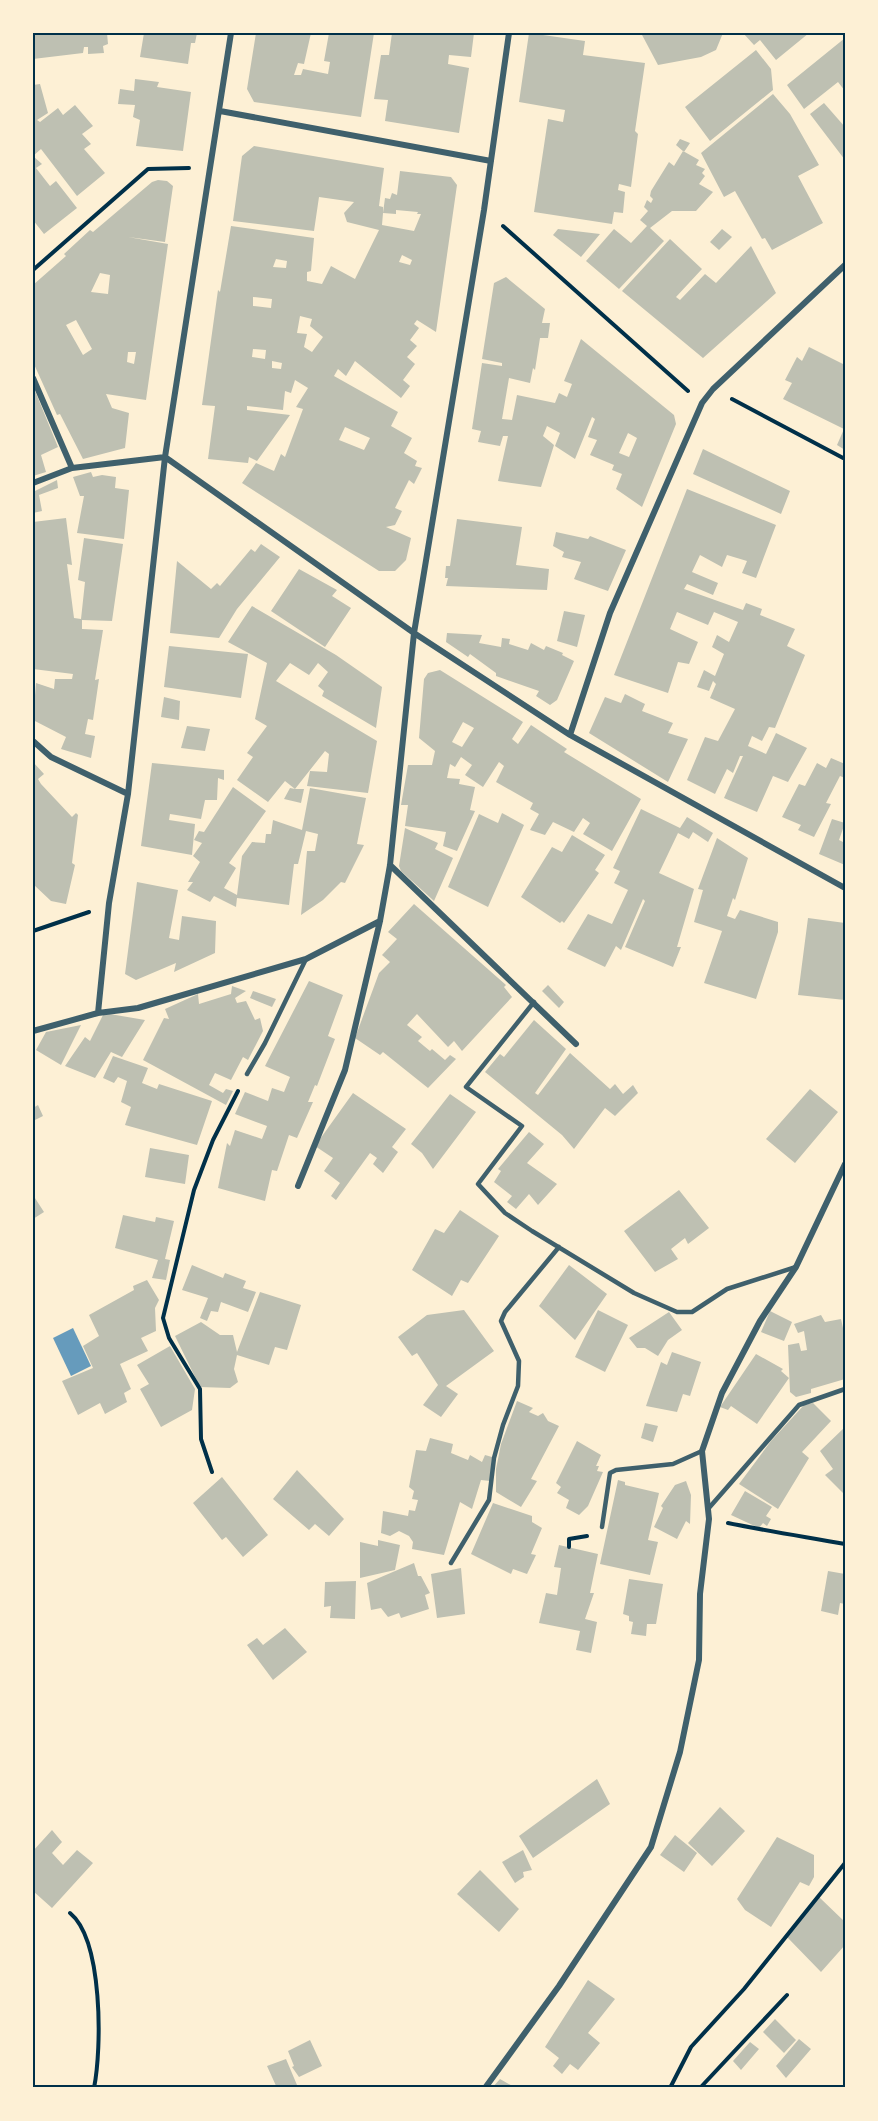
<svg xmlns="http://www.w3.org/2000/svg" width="878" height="2121" viewBox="0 0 878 2121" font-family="Cabin,sans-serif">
	<rect width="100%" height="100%" fill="#fdf0d5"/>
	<!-- water -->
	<path fill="#669bbc" d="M 73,1328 L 91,1366 L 71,1376 L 53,1338 Z"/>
	<!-- building -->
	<path fill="#bec0b2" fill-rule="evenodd" d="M 33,33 L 107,33 L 108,44 L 103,46 L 104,53 L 88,54 L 88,47 L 84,47 L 83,53 L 33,59 Z
		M 144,33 L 197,33 L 195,43 L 191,43 L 188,64 L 140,57 Z
		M 256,33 L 311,33 L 304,64 L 298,63 L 294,75 L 301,75 L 303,69 L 328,74 L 330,62 L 324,61 L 329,33 L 374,33 L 361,117 L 254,102 L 247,89 Z
		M 392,33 L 474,33 L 471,57 L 449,55 L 448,64 L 469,68 L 459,133 L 385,121 L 388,100 L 374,99 L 381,55 L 389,55 Z
		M 529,33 L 585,41 L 583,55 L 645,63 L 635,131 L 638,134 L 631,187 L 619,184 L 618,190 L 625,192 L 623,213 L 614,212 L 612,224 L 534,212 L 548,119 L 563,122 L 565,110 L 519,102 Z
		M 641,33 L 723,33 L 716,50 L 701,57 L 658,65 Z
		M 743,33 L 809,33 L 776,60 L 760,40 L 754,45 Z
		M 845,38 L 845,91 L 838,82 L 804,109 L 787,85 Z
		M 756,50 L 771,69 L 773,90 L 710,141 L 685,107 Z
		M 135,79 L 159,82 L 157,87 L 191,92 L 183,151 L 136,146 L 140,120 L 133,117 L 135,105 L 118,104 L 120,89 L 134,91 Z
		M 40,84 L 48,113 L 37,120 L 40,122 L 58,108 L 63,115 L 75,105 L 93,126 L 82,134 L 91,144 L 84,149 L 105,173 L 77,196 L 41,149 L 33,156 L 42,164 L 36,168 L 50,186 L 56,181 L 77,208 L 44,234 L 33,220 L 33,85 Z
		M 773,94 L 790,114 L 819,165 L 798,176 L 823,223 L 772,250 L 765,238 L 762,239 L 735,191 L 724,197 L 701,153 Z
		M 824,103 L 845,127 L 845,160 L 810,114 Z
		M 680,139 L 690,143 L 684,152 L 676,145 Z
		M 254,146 L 384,168 L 379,206 L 383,207 L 383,213 L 385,198 L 390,199 L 392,193 L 397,195 L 400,171 L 451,177 L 457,185 L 436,332 L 417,320 L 414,324 L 419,328 L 410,340 L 417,346 L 407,357 L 415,364 L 403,380 L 410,386 L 401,398 L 355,361 L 346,376 L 338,369 L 334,376 L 398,412 L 391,426 L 412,438 L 404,453 L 417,461 L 415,466 L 422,468 L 414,484 L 409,480 L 395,508 L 402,511 L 395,525 L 386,527 L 411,538 L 406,560 L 395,571 L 379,571 L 242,483 L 256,463 L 274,471 L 281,454 L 285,457 L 303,409 L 296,407 L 308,388 L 295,380 L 291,393 L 285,391 L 283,410 L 247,406 L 247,410 L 290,415 L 257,461 L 249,457 L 248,463 L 208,459 L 215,406 L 202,405 L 218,290 L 220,292 L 231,226 L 314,238 L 311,271 L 307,272 L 307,281 L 322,284 L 331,266 L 355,279 L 379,230 L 347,222 L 344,213 L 354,202 L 319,197 L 314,231 L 233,221 L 242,156 ZM 396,210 L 418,212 L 417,214 L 421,214 L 414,231 L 382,225 L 383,213 L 396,214 ZM 402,255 L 412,260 L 410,265 L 399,262 ZM 276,259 L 287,261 L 286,268 L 273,267 ZM 253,297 L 272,299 L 271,308 L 253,306 ZM 300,316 L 312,319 L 310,326 L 323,337 L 312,352 L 304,347 L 307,334 L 297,333 ZM 253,349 L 266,350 L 265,359 L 252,357 ZM 272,361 L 282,363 L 281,369 L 272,368 ZM 345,427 L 370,438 L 364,450 L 339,440 Z
		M 683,151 L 699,160 L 696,165 L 705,169 L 702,173 L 705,176 L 699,184 L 713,192 L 696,211 L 672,211 L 650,228 L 664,241 L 619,289 L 586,261 L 614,229 L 631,243 L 647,226 L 640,220 L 648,211 L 644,207 L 647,200 L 651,203 L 653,199 L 650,196 L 651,191 L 669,162 L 674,166 Z
		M 158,180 L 167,181 L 173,186 L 165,242 L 128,237 L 168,244 L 146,400 L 106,394 L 112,408 L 129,413 L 125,448 L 83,459 L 60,414 L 57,415 L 33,362 L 33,285 L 66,256 L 64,254 L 90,230 L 93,232 L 152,182 ZM 100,273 L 110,275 L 108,294 L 91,292 ZM 76,320 L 92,349 L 83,355 L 66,325 ZM 128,352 L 136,352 L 134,364 L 127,362 Z
		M 558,229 L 600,234 L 581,257 L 553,235 Z
		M 722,229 L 732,237 L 719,250 L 710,242 Z
		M 670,239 L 702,269 L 676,297 L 680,300 L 705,274 L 716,283 L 751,246 L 776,293 L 703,358 L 622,291 Z
		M 506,277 L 545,309 L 542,323 L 550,323 L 548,338 L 540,338 L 535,370 L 533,368 L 530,383 L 509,378 L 502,419 L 512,420 L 517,395 L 555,403 L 559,393 L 567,397 L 572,384 L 564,381 L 581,339 L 674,415 L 676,424 L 642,507 L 616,489 L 622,474 L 612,470 L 614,465 L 590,455 L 597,440 L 588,437 L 595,419 L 592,417 L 575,459 L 555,446 L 560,433 L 547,426 L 543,436 L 554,445 L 541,487 L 498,481 L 508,436 L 503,436 L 500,446 L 478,442 L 481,431 L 472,429 L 482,363 L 502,366 L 502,363 L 482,359 L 494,283 ZM 628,433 L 637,438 L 629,457 L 619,453 Z
		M 809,347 L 845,365 L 845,450 L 837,445 L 844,429 L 783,399 L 792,383 L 785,380 L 797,357 L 802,361 Z
		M 33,386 L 58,447 L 41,455 L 46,472 L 33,476 Z
		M 703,449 L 790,491 L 781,514 L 693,474 Z
		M 91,472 L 93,477 L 102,475 L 116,477 L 115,488 L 129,490 L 124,539 L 77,533 L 84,496 L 80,496 L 73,477 Z
		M 57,480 L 58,488 L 39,495 L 42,511 L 33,513 L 33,492 Z
		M 687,489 L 776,525 L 756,578 L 742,573 L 747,561 L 727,555 L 722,567 L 700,555 L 692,572 L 718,583 L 713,595 L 687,584 L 684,589 L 743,610 L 746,603 L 762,609 L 760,615 L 795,629 L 787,646 L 805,655 L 775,728 L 769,727 L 762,741 L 752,736 L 748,746 L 766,754 L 776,733 L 807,748 L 788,782 L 773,776 L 757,812 L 724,798 L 743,756 L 740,756 L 733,773 L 727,769 L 715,794 L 687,780 L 705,737 L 718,741 L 735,709 L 710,698 L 716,684 L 713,681 L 709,691 L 697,687 L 704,670 L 715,676 L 724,654 L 712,647 L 717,635 L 729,642 L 738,622 L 714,612 L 708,625 L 677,612 L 670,629 L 698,642 L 689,664 L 678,662 L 668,693 L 614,675 Z
		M 66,518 L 72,565 L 67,564 L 74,618 L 81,619 L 85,582 L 78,580 L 84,538 L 123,544 L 112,621 L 82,620 L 82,629 L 103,630 L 95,680 L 99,679 L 93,720 L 88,719 L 85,734 L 95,736 L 91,758 L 61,749 L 66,737 L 33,720 L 36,683 L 54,689 L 55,679 L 72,679 L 73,674 L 33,669 L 33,522 Z
		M 457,519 L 522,527 L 516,565 L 549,569 L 547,590 L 446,586 L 448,578 L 445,578 L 446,566 L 450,566 Z
		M 556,532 L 588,539 L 590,536 L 626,550 L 608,591 L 574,579 L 581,562 L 562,557 L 564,552 L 553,546 Z
		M 261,544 L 280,557 L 237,609 L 219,638 L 170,633 L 177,561 L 211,589 L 217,583 L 220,586 L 251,549 L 255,552 Z
		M 299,569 L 337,590 L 332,596 L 351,608 L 325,647 L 271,611 Z
		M 252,606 L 336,655 L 382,687 L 376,728 L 322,696 L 324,691 L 318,686 L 328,672 L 318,663 L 309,675 L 290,663 L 276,681 L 377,741 L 368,793 L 307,786 L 310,771 L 327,772 L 329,754 L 325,751 L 295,789 L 304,789 L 301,803 L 284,799 L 290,788 L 295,789 L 285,781 L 268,802 L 237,780 L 253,757 L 247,753 L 267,726 L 255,719 L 267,663 L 228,642 Z
		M 564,611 L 585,615 L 577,647 L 557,641 Z
		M 447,633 L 482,635 L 479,643 L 501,647 L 502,638 L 510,639 L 509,644 L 528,650 L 531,643 L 544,650 L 546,646 L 563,653 L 562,655 L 574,661 L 557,700 L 550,705 L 536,696 L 539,691 L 496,676 L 496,673 L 470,654 L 468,657 L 446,642 Z
		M 169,646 L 248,654 L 241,698 L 164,687 Z
		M 440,670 L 523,722 L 512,739 L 518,744 L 531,725 L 567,749 L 564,752 L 641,799 L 612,851 L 583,834 L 590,823 L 583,818 L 574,832 L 553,822 L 545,835 L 530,830 L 539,814 L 530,809 L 533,803 L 496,782 L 504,766 L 499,762 L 483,787 L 465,775 L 472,765 L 461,757 L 455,767 L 450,764 L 447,778 L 460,779 L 459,784 L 475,787 L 470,810 L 475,811 L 457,851 L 443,846 L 446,832 L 405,826 L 408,805 L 401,805 L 408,765 L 432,765 L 435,751 L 419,738 L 424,679 L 428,673 ZM 463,722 L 474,728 L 462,747 L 452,742 Z
		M 625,694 L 645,704 L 642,711 L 673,723 L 668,733 L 688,739 L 668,782 L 589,733 L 605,697 L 621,703 Z
		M 164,697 L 180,701 L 179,720 L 161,717 Z
		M 187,726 L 210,729 L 205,751 L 181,748 Z
		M 831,758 L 845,764 L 845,778 L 840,776 L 826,803 L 831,804 L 814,837 L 798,830 L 801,825 L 782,817 L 799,784 L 805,786 L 817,763 L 826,768 Z
		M 33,762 L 44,774 L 38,779 L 41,784 L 72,817 L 76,813 L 78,815 L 72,863 L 75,865 L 66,904 L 51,901 L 33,884 Z
		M 152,763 L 224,770 L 224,780 L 218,778 L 217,800 L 205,800 L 201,819 L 170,814 L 169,820 L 195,824 L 192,855 L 141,846 Z
		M 233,787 L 266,811 L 229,863 L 236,868 L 224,888 L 237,895 L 242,856 L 252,842 L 265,843 L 266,834 L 271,834 L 273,820 L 302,830 L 310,788 L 366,798 L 357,844 L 364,845 L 345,883 L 341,882 L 323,900 L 301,915 L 307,851 L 315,851 L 318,834 L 306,831 L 298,864 L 294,864 L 289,905 L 237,898 L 236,907 L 214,896 L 210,902 L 187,890 L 193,882 L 188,882 L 200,862 L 193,856 L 202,843 L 194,840 L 199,831 L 204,832 Z
		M 641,809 L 680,828 L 687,817 L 713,833 L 708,842 L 693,832 L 689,839 L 678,833 L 659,873 L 694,889 L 677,947 L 681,947 L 673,967 L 625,947 L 645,901 L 643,899 L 621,950 L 616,946 L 605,967 L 567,949 L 588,914 L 612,924 L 628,890 L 614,883 L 620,871 L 613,868 Z
		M 502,813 L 524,825 L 488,907 L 448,887 L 479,814 L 498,823 Z
		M 832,819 L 845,823 L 839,840 L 845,843 L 845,865 L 819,854 Z
		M 405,828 L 438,843 L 435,849 L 453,858 L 434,901 L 401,871 L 399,866 Z
		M 572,835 L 605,855 L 595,870 L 599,873 L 564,923 L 562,921 L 560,923 L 521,897 L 552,847 L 562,852 Z
		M 717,838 L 748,858 L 735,900 L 733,898 L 727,916 L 735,919 L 740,910 L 778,922 L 778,932 L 756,999 L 704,983 L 722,931 L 694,922 L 703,890 L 698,889 Z
		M 137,882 L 178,890 L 169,938 L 179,940 L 182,916 L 216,921 L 215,953 L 174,972 L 176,963 L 136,980 L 125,974 Z
		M 414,904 L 506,985 L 504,987 L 512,997 L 462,1051 L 454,1041 L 448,1047 L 417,1014 L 407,1025 L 422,1037 L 418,1041 L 430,1051 L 432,1049 L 445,1060 L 450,1055 L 456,1059 L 428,1088 L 383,1052 L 380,1055 L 355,1038 L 379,973 L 390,962 L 382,955 L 397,939 L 388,932 Z
		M 808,918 L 845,923 L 845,1000 L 798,995 Z
		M 309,981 L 343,995 L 328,1036 L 335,1039 L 317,1086 L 315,1085 L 308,1102 L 313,1102 L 297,1138 L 289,1135 L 277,1171 L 272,1170 L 265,1201 L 218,1188 L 227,1143 L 230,1146 L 235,1130 L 262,1139 L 267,1126 L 235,1114 L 245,1092 L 268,1101 L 272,1088 L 284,1092 L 290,1077 L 265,1066 Z
		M 548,985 L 564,1002 L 559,1008 L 542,991 Z
		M 232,986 L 246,991 L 235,998 L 237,1003 L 246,1001 L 255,1020 L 260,1018 L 263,1031 L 248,1060 L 243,1057 L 231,1080 L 215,1073 L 209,1085 L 223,1093 L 226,1089 L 233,1091 L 226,1105 L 143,1060 L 164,1018 L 169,1019 L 165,1009 L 198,994 L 199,1004 L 231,994 Z
		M 253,991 L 276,999 L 272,1007 L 250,998 Z
		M 104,1013 L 145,1020 L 122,1057 L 111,1052 L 95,1078 L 65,1066 L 85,1037 L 90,1041 Z
		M 534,1020 L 566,1049 L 535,1093 L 538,1095 L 570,1053 L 610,1089 L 615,1084 L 623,1094 L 633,1085 L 638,1093 L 615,1116 L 605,1108 L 574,1149 L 562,1135 L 485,1072 L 500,1054 L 504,1057 Z
		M 81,1025 L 61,1065 L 36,1050 L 46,1032 Z
		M 113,1056 L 148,1068 L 142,1083 L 157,1089 L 159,1084 L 212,1101 L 197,1145 L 125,1125 L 131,1107 L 121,1102 L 127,1081 L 118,1077 L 114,1083 L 103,1078 Z
		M 810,1089 L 838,1112 L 795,1163 L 766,1139 Z
		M 353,1093 L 406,1129 L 392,1147 L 398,1152 L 383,1173 L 373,1164 L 377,1158 L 370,1153 L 336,1200 L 331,1196 L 340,1183 L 324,1171 L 333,1158 L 315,1146 Z
		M 450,1094 L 476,1112 L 433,1169 L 422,1153 L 411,1144 Z
		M 38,1105 L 43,1116 L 33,1121 L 33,1108 Z
		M 529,1132 L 544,1144 L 527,1163 L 557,1184 L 538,1205 L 529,1194 L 516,1209 L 507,1202 L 512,1196 L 494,1182 L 501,1171 L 498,1169 Z
		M 150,1148 L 189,1155 L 185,1184 L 145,1177 Z
		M 679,1190 L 709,1228 L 688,1244 L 685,1238 L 671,1249 L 678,1259 L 655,1272 L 624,1231 Z
		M 33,1195 L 44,1212 L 33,1219 Z
		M 460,1210 L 499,1236 L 468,1283 L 461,1280 L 452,1296 L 412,1270 L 435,1229 L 444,1233 Z
		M 123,1215 L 155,1222 L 156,1217 L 174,1221 L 165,1259 L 170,1260 L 166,1280 L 152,1278 L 158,1260 L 115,1248 Z
		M 192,1265 L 223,1278 L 225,1273 L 246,1281 L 243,1288 L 256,1292 L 248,1312 L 221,1302 L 218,1312 L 211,1311 L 207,1321 L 200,1318 L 208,1298 L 182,1290 Z
		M 569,1265 L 607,1294 L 575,1340 L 539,1306 Z
		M 147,1280 L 159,1300 L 155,1308 L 156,1331 L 141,1338 L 148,1351 L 120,1364 L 131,1389 L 124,1393 L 127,1402 L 105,1414 L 100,1403 L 78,1415 L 62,1381 L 93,1368 L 83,1346 L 99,1336 L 89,1315 L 134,1290 L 133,1286 Z
		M 260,1292 L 301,1305 L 287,1350 L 275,1347 L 269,1365 L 237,1355 L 234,1369 L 238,1382 L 230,1388 L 200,1387 L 175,1336 L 201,1322 L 220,1335 L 233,1335 L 237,1352 Z
		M 464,1310 L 494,1351 L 446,1386 L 458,1394 L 441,1417 L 423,1405 L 438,1385 L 417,1353 L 412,1356 L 398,1337 L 427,1315 Z
		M 598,1310 L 628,1325 L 605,1372 L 575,1357 Z
		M 770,1311 L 792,1322 L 784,1341 L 761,1332 Z
		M 669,1312 L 682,1330 L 668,1340 L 658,1356 L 645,1348 L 637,1348 L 629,1338 Z
		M 821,1315 L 825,1322 L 841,1319 L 845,1337 L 845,1379 L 811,1389 L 811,1393 L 796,1397 L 790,1392 L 788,1345 L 799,1343 L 801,1351 L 807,1350 L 804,1331 L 798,1333 L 794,1324 Z
		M 170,1346 L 195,1389 L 192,1410 L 161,1427 L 140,1389 L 149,1384 L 137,1365 Z
		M 672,1352 L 701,1362 L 690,1396 L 683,1394 L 677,1412 L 646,1406 L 661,1362 L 667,1365 Z
		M 756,1354 L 783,1369 L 781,1371 L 789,1378 L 757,1424 L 731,1406 L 728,1410 L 720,1407 Z
		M 517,1401 L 533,1408 L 529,1412 L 538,1416 L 543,1413 L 548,1421 L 559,1426 L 531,1479 L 537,1481 L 521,1507 L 496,1492 L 496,1469 L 501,1444 Z
		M 813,1403 L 831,1421 L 802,1452 L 809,1458 L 778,1509 L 739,1484 L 771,1441 L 804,1405 Z
		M 645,1423 L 658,1426 L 653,1442 L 641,1438 Z
		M 845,1427 L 845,1495 L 825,1475 L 833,1469 L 820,1451 Z
		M 430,1438 L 453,1444 L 451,1453 L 468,1460 L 470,1455 L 482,1462 L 485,1455 L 492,1457 L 490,1481 L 481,1480 L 472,1509 L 460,1502 L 444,1555 L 412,1549 L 413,1542 L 409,1536 L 399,1531 L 390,1536 L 381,1533 L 383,1511 L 408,1516 L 409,1510 L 415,1511 L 418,1500 L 412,1499 L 414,1491 L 409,1487 L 416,1450 L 426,1451 Z
		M 577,1441 L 601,1455 L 596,1466 L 599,1466 L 597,1471 L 603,1472 L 588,1506 L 579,1515 L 566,1508 L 569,1500 L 557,1493 L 561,1487 L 556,1483 Z
		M 297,1470 L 344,1519 L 329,1536 L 315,1524 L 309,1530 L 273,1499 Z
		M 222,1477 L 268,1535 L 243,1557 L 226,1537 L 222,1540 L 193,1503 Z
		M 618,1480 L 625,1482 L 625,1485 L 659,1493 L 648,1540 L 658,1542 L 650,1575 L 600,1564 Z
		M 686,1481 L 691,1495 L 690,1524 L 686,1521 L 677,1539 L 654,1527 L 663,1508 L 661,1506 L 675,1485 Z
		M 745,1491 L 772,1507 L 766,1516 L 771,1519 L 767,1526 L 763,1523 L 759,1528 L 731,1515 Z
		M 493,1503 L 532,1516 L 532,1522 L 542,1528 L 531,1554 L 536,1555 L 527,1574 L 513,1569 L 511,1574 L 471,1554 Z
		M 378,1540 L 400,1545 L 395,1570 L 360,1578 L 360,1542 L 378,1546 Z
		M 559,1545 L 598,1554 L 590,1593 L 594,1593 L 585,1619 L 597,1622 L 591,1653 L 576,1650 L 580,1631 L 539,1623 L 546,1593 L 557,1595 L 561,1568 L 554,1567 Z
		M 414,1563 L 418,1576 L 421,1576 L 430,1593 L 425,1595 L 429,1609 L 401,1618 L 399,1613 L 388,1617 L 381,1608 L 371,1610 L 367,1583 Z
		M 461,1568 L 465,1614 L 437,1618 L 431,1574 Z
		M 828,1571 L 845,1574 L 845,1604 L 840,1603 L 838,1615 L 821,1611 Z
		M 629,1579 L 663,1584 L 656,1624 L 647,1624 L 646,1636 L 631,1634 L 633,1622 L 629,1621 L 629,1616 L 623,1614 Z
		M 356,1581 L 355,1619 L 330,1618 L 331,1606 L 324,1607 L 325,1582 Z
		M 285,1628 L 307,1652 L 273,1680 L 247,1645 L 257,1638 L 263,1645 Z
		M 597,1779 L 610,1804 L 533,1858 L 519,1836 Z
		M 720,1807 L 745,1831 L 712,1866 L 688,1843 Z
		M 52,1830 L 62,1842 L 52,1853 L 63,1865 L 77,1850 L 93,1863 L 52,1908 L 33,1891 L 33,1851 Z
		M 675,1835 L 697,1853 L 684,1872 L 660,1855 Z
		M 777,1837 L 814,1855 L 814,1877 L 809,1886 L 800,1882 L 771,1927 L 745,1910 L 737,1899 Z
		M 523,1850 L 532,1870 L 523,1872 L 524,1877 L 515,1883 L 502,1862 Z
		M 480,1870 L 519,1909 L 499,1932 L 457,1894 Z
		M 819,1897 L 845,1922 L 845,1945 L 821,1972 L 787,1937 Z
		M 588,1980 L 615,1999 L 588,2033 L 600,2043 L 578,2070 L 570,2064 L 562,2074 L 553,2066 L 559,2058 L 545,2047 Z
		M 775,2019 L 796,2040 L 784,2053 L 763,2032 Z
		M 799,2039 L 811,2049 L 786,2078 L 776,2066 Z
		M 310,2040 L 322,2066 L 299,2077 L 292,2067 L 294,2066 L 288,2051 Z
		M 750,2042 L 759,2049 L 741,2070 L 733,2061 Z
		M 286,2059 L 297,2085 L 277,2088 L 267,2066 Z
		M 500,2079 L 516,2088 L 492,2088 Z"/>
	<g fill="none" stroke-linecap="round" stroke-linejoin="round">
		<!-- path -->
		<path stroke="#003049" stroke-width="4" d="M 503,226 L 688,391
			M 33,270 L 148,169 L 189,168
			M 732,399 L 845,459
			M 33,931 L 89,912
			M 212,1472 L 201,1439 L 200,1389 L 169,1338 L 163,1318 L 194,1190 L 213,1140 L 238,1091
			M 728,1523 C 767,1531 806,1537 845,1544
			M 569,1547 L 569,1539 L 587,1536
			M 70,1913 C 103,1940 102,2048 94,2088
			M 670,2088 L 691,2047 L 744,1989 L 845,1863
			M 700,2088 L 787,1995"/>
		<!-- service -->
		<path stroke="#3f606c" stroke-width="4.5" d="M 534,1002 L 466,1087 L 522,1126 L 478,1184 L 505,1213 L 532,1231 L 634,1293 L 677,1312 L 692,1312 L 727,1289 L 796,1267
			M 247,1074 L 265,1043 L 306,959
			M 708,1509 L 799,1405 L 845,1389
			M 602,1527 L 610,1473 L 616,1470 L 673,1464 L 702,1451
			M 451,1563 L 489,1500 L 494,1458 L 503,1425 L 518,1386 L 519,1361 L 501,1321 L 505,1312 L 559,1247"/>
		<!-- minor -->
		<path stroke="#3f606c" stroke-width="6" d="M 220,111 L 491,161
			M 33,378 L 72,468
			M 165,457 L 414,633 L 570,735 L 845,888
			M 33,483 L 72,468 L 165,457
			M 570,735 L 610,613 L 702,403 L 713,389 L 845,265
			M 33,741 L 51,757 L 128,794
			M 390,865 L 576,1044
			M 98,1013 L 109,903 L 128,794 L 165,457 L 231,33
			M 33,1031 L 98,1013 L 138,1008 L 306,959 L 380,921
			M 298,1186 L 345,1070 L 380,921 L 390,865 L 414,633 L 484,210 L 509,33
			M 485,2088 L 559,1986 L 651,1847 L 680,1752 L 699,1660 L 700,1594 L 709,1519 L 702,1451 L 722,1393 L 760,1321 L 796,1267 L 845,1164"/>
	</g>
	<!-- border -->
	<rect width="878" height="2121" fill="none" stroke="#fdf0d5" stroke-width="69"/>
	<rect x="34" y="34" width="810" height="2052" fill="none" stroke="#003049" stroke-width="2"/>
</svg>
